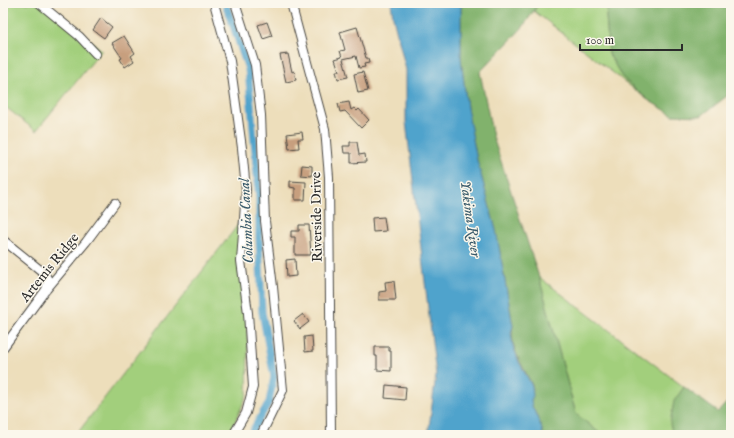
<svg xmlns="http://www.w3.org/2000/svg" width="734" height="438" viewBox="0 0 734 438" font-family="'IM FELL English',serif">
	<rect width="100%" height="100%" fill="#fbf7ec"/>
	<filter id="ink" filterUnits="userSpaceOnUse"><feTurbulence type="fractalNoise" baseFrequency=".025" numOctaves="2"/><feDisplacementMap in="SourceGraphic" scale="8" xChannelSelector="R" yChannelSelector="G"/><feConvolveMatrix kernelMatrix="1 2 1 2 8 2 1 2 1" color-interpolation-filters="sRGB"/></filter>
	<filter id="wash" filterUnits="userSpaceOnUse"><feTurbulence type="fractalNoise" baseFrequency=".012" numOctaves="4" result="noise"/><feDisplacementMap in="SourceGraphic" scale="16" xChannelSelector="R" yChannelSelector="G"/><feGaussianBlur stdDeviation="0.9" result="paint"/><feColorMatrix in="noise" values="0 0 0 0 0 0 0 0 0 0 0 0 0 0 0 0 0 1.4 0 .05"/><feComposite in="paint" operator="in"/></filter>
	<g filter="url(#wash)">
		<rect width="100%" height="100%" fill="#eddebb"/>
		<!-- green -->
		<path fill="#a2cf7c" stroke="#667d54" d="M 5,3 L 43,3 L 102,50 L 36,131 L 3,105 L 3,6 Z
			M 539,3 L 609,3 L 606,16 L 609,54 L 622,77 L 648,100 L 534,11 Z
			M 244,217 L 242,247 L 248,350 L 247,395 L 229,435 L 76,435 Z
			M 539,277 L 684,387 C 673,403 668,415 673,435 L 602,435 L 576,414 Z"/>
		<!-- forest -->
		<path fill="#81b26c" stroke="#566e4c" d="M 461,3 L 539,3 L 523,27 L 480,72 L 493,137 L 539,277 L 576,414 L 602,435 L 543,435 C 542,428 539,421 536,414 C 535,411 533,409 532,406 C 529,399 535,392 532,385 C 523,365 509,348 513,326 L 496,230 L 477,160 L 467,108 L 461,58 Z
			M 609,3 L 701,3 L 731,5 L 731,91 L 727,96 L 701,116 L 673,115 L 648,100 L 622,77 L 609,54 L 606,16 Z
			M 684,387 L 718,412 L 731,398 L 731,435 L 673,435 L 670,424 L 674,401 Z"/>
		<!-- water -->
		<path fill="#50a3cc" stroke="#3e677c" d="M 391,3 L 461,3 L 461,58 L 467,108 L 477,160 L 496,230 L 513,326 L 511,333 L 513,346 L 519,362 L 532,386 L 533,396 L 531,400 L 532,406 L 541,426 L 543,435 L 428,435 L 436,375 L 406,122 L 406,70 L 393,17 Z"/>
		<g fill="none" stroke-linecap="round" stroke-linejoin="round">
			<!-- canal -->
			<path stroke="#50a3cc" stroke-width="7" d="M 225,3 L 248,69 L 259,199 L 259,237 L 262,312 L 274,377 L 269,402 L 250,435"/>
		</g>
		<g id="blocks">
			<!-- building -->
			<path fill="#c79f7e" d="M 101,18 L 112,27 L 104,38 L 93,30 Z
				M 267,22 L 272,36 L 263,39 L 258,25 Z
				M 357,27 L 366,58 L 368,58 L 369,63 L 364,64 L 365,67 L 359,68 L 356,56 L 343,59 L 348,77 L 338,79 L 336,71 L 339,71 L 335,59 L 342,57 L 340,51 L 345,50 L 340,32 Z
				M 124,36 L 135,53 L 131,56 L 134,61 L 125,67 L 120,59 L 122,58 L 112,43 Z
				M 288,54 L 292,72 L 294,71 L 296,80 L 286,82 L 280,55 Z
				M 363,72 L 368,91 L 358,93 L 354,74 Z
				M 349,102 L 351,110 L 354,108 L 357,111 L 359,109 L 369,120 L 361,128 L 345,111 L 340,112 L 338,104 Z
				M 302,132 L 303,139 L 298,139 L 299,148 L 289,149 L 287,134 Z
				M 350,142 L 357,142 L 359,155 L 365,154 L 366,162 L 351,163 L 351,153 L 344,153 L 343,146 L 350,146 Z
				M 302,165 L 312,166 L 312,176 L 301,175 Z
				M 290,181 L 306,182 L 305,200 L 295,200 L 295,188 L 290,187 Z
				M 384,217 L 386,231 L 373,232 L 372,218 Z
				M 299,225 L 309,225 L 311,255 L 295,255 L 295,237 L 291,237 L 291,231 L 299,231 Z
				M 295,259 L 296,276 L 287,277 L 286,260 Z
				M 394,281 L 396,300 L 379,300 L 379,292 L 386,291 L 385,282 Z
				M 303,314 L 309,322 L 300,329 L 294,321 Z
				M 312,336 L 313,351 L 305,352 L 304,337 Z
				M 375,347 L 389,347 L 389,351 L 391,351 L 391,371 L 377,370 L 377,356 L 375,356 Z
				M 386,385 L 406,387 L 405,400 L 385,398 Z"/>
		</g>
	</g>
	<g filter="url(#ink)">
		<use href="#blocks" fill-opacity="0" stroke="#484641" stroke-width="1"/>
		<g fill="none" stroke-linecap="round" stroke-linejoin="round">
			<defs>
				<path id="minor" d="M 39,3 L 79,36 L 96,54
					M 214,3 L 230,61 L 242,148 L 246,190 L 241,261 L 248,313 L 253,387 L 246,413 L 233,435
					M 235,3 L 255,65 L 261,115 L 265,221 L 273,287 L 283,390 L 261,435
					M 291,3 L 325,129 L 329,177 L 331,435
					M 3,240 L 44,273 L 48,280 L 46,290
					M 3,348 L 45,291 L 86,242 L 115,203"/>
			</defs>
			<!-- minor casing -->
			<use href="#minor" stroke="#484641" stroke-width="10"/>
			<!-- minor -->
			<use href="#minor" stroke="#fff" stroke-width="8"/>
		</g>
	</g>
	<g text-anchor="middle" stroke-width="3" stroke-linejoin="round" paint-order="stroke">
		<!-- street labels -->
		<g font-size="14" fill="#2b2b2b" stroke="#fbf7ec">
			<text transform="translate(316 217) rotate(-91)" y="5">Riverside Drive</text>
			<text transform="translate(49 267) rotate(-51)" y="5">Artemis Ridge</text>
		</g>
		<!-- water labels -->
		<g font-size="15" font-style="italic" fill="#3a5b6b" stroke="#fbf7ec">
			<text transform="translate(471 219) rotate(82)" y="5">Yakima River</text>
			<text transform="translate(246 221) rotate(-93)" y="5">Columbia Canal</text>
		</g>
	</g>
	<!-- margin -->
	<rect width="734" height="438" fill="none" stroke="#fbf7ec" stroke-width="16"/>
	<!-- scale -->
	<path d="M580 44v6h102v-6" fill="none" stroke="#2b2b2b" stroke-width="2"/>
	<text x="586" y="44" font-size="12" fill="#2b2b2b" stroke="#fbf7ec" stroke-width="3" paint-order="stroke">100 m</text>
</svg>
